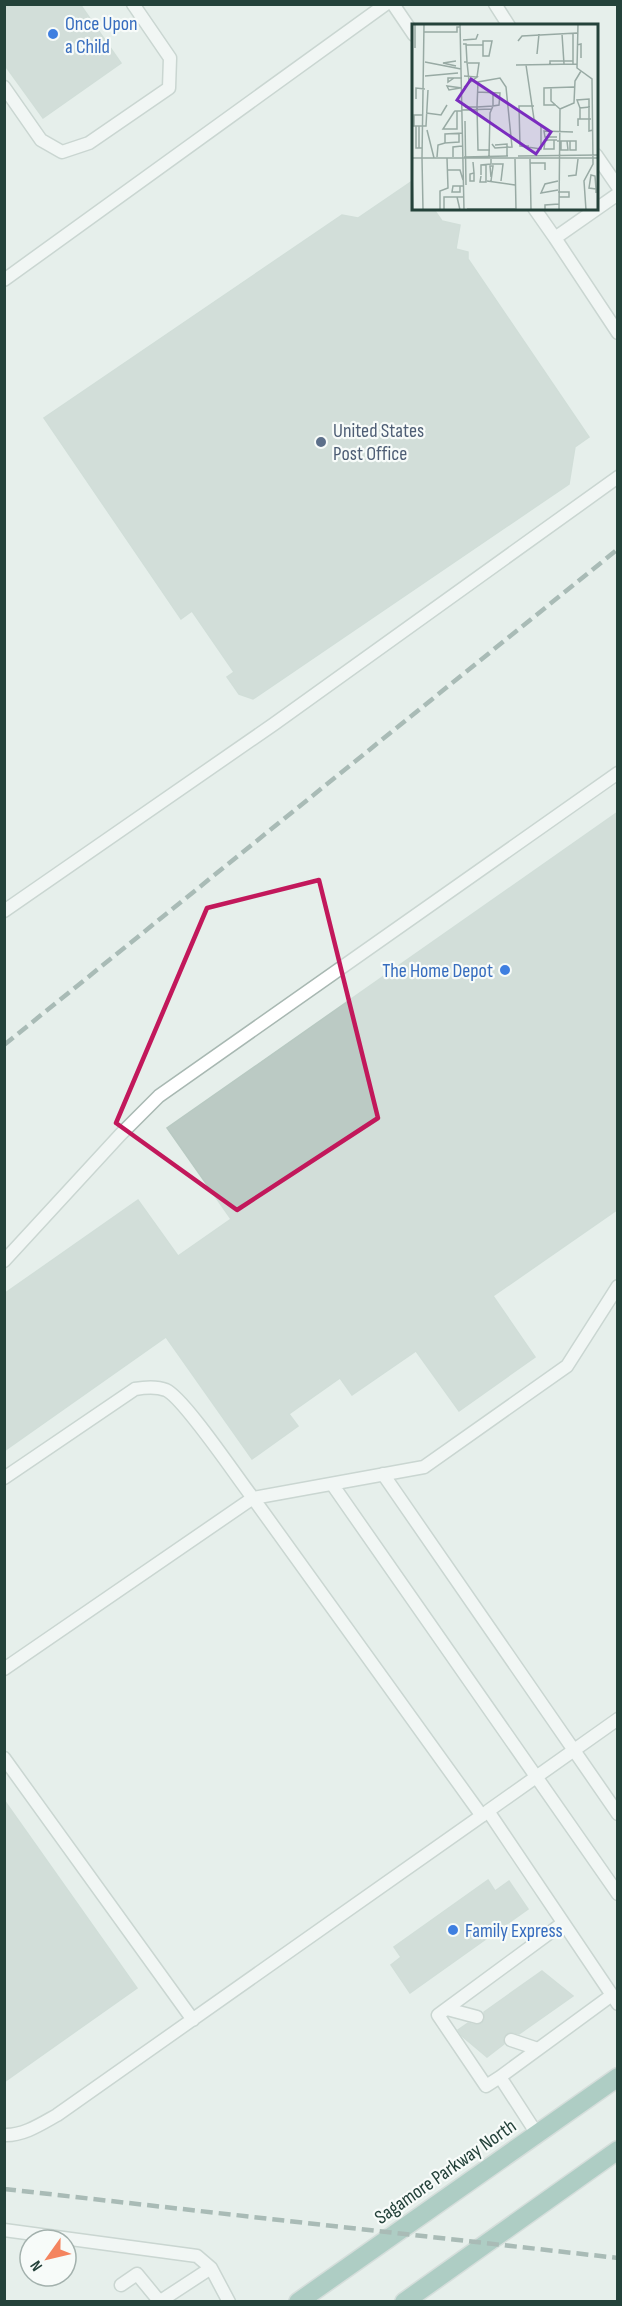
<svg xmlns="http://www.w3.org/2000/svg" width="622" height="2306" viewBox="0 0 622 2306" font-family="'Sofia Sans Condensed',sans-serif">
	<rect width="100%" height="100%" fill="#e6efeb"/>
	<!-- building -->
	<path fill="#bbcac4" stroke="#b8c9c2" stroke-width="1.5" d="M 4,4 L 80,4 L 121,63 L 43,118 L 4,64 Z
		M 414,180 L 414,208 L 433,208 L 442,221 L 460,225 L 456,249 L 468,252 L 468,259 L 589,437 L 575,447 L 569,484 L 253,699 L 239,694 L 227,677 L 234,672 L 192,611 L 181,619 L 44,418 L 342,215 L 358,218 Z
		M 618,812 L 618,1209 L 493,1296 L 535,1357 L 459,1411 L 416,1351 L 352,1395 L 340,1378 L 289,1414 L 298,1426 L 252,1459 L 166,1337 L 4,1451 L 4,1294 L 138,1200 L 178,1256 L 231,1219 L 167,1128 Z
		M 4,1800 L 137,1988 L 4,2082 Z
		M 488,1880 L 495,1891 L 509,1881 L 528,1909 L 410,1993 L 391,1965 L 401,1957 L 394,1947 Z
		M 542,1971 L 573,1996 L 519,2034 L 510,2032 L 506,2034 L 503,2038 L 504,2044 L 487,2057 L 462,2036 L 458,2030 L 468,2023 L 475,2025 L 482,2023 L 485,2019 L 484,2012 Z"/>
	<g fill="none" stroke-linecap="round" stroke-linejoin="round">
		<defs>
			<path id="service" d="M 393,4 L 414,35
				M 495,4 L 509,26
				M 4,87 L 41,140 L 62,152 L 89,143 L 169,88 L 170,58 L 133,4
				M 596,155 L 618,187
				M 534,208 L 555,238 L 618,194
				M 555,238 L 618,333
				M 4,280 L 386,4
				M 4,911 L 274,724 L 618,477
				M 4,1261 L 120,1135 L 159,1096 L 618,773
				M 383,1474 L 618,1814
				M 4,1478 L 135,1389 C 146,1387 156,1386 166,1390 C 184,1398 238,1479 253,1498 L 424,1467 L 567,1366 L 618,1286
				M 332,1484 L 618,1894
				M 4,1669 L 253,1498 L 482,1816
				M 618,1719 L 488,1811 L 618,2004
				M 4,1758 L 193,2020
				M 447,2009 L 477,2017
				M 511,2040 L 538,2049
				M 500,2077 L 486,2086 L 438,2015 L 563,1923
				M 537,2134 L 500,2077 L 612,1995
				M 4,2135 C 23,2136 41,2124 57,2115 L 487,1812
				M 4,2230 L 197,2256 L 211,2268 L 229,2302
				M 121,2285 L 137,2274 L 160,2302
				M 159,2302 L 211,2268"/>
			<path id="primary" d="M 298,2302 L 618,2077
				M 404,2302 L 618,2150"/>
		</defs>
		<!-- service casing -->
		<use href="#service" stroke="#a8b8b2" stroke-width="15"/>
		<!-- primary casing -->
		<use href="#primary" stroke="#c2cac8" stroke-width="21"/>
		<!-- service -->
		<use href="#service" stroke="#fff" stroke-width="12"/>
		<!-- primary -->
		<use href="#primary" stroke="#6aa596" stroke-width="18"/>
		<!-- rail -->
		<path stroke="#5f7d75" stroke-width="4.5" stroke-dasharray="12 6" stroke-linecap="butt" d="M 4,1045 L 618,549
			M 4,2189 L 618,2258"/>
	</g>
	<!-- marked area -->
	<path d="M0 0H622V2306H0ZM 319,880 L 378,1118 L 237,1210 L 116,1123 L 207,908 Z" fill="#e6efeb" fill-opacity=".55" fill-rule="evenodd"/>
	<path fill="none" stroke="#c2185b" stroke-width="4.5" stroke-linejoin="round" d="M 319,880 L 378,1118 L 237,1210 L 116,1123 L 207,908 Z"/>
	<!-- markers -->
	<g fill="#3f7fe0" stroke="#f7fbf9" stroke-width="2">
		<circle cx="53" cy="34" r="6"/>
		<circle cx="505" cy="970" r="6"/>
		<circle cx="453" cy="1930" r="6"/>
	</g>
	<circle fill="#5c6f8a" stroke="#f7fbf9" stroke-width="2" cx="321" cy="442" r="6"/>
	<g text-anchor="middle" stroke-width="4.5" stroke-linejoin="round" paint-order="stroke">
		<!-- shop labels -->
		<g font-size="20" fill="#366cbe" stroke="#f7fbf9" text-anchor="start">
			<text x="65" y="30">Once Upon<tspan x="65" dy="23">a Child</tspan></text>
			<text x="493" y="977" text-anchor="end">The Home Depot</text>
			<text x="465" y="1937">Family Express</text>
		</g>
		<!-- service labels -->
		<g font-size="20" fill="#4e5e75" stroke="#f7fbf9" text-anchor="start">
			<text x="333" y="437">United States<tspan x="333" dy="23">Post Office</tspan></text>
		</g>
		<!-- street labels -->
		<g font-size="20" fill="#24423a" stroke="#f7fbf9">
			<text transform="translate(445 2171) rotate(-35)" y="7">Sagamore Parkway North</text>
		</g>
	</g>
	<!-- overview -->
	<g transform="translate(412 24)">
		<rect width="186" height="186" fill="#e6efeb"/>
		<path fill="none" stroke="#98aaa4" stroke-width="1.5" d="M 3,0 L 3,24M 48,0 L 52,186M 166,0 L 165,44 L 180,55 L 181,140 L 172,157 L 174,186M 12,8 L 45,8 L 45,3 L 48,3M 161,9 L 161,40M 150,10 L 152,40M 51,16 L 64,15 L 66,10M 106,17 L 110,12 L 165,9M 51,20 L 54,20 L 55,38M 54,21 L 71,21 L 71,32 L 77,32 L 80,17 L 71,17 L 71,21M 165,21 L 169,20 L 169,34M 125,30 L 127,10M 13,38 L 49,45M 52,38 L 55,38 L 57,57M 56,39 L 67,39 L 65,53M 104,41 L 165,40M 114,41 L 122,95 L 129,102 L 129,122M 138,41 L 138,37 L 161,37M 44,42 L 31,39 L 44,37M 13,52 L 46,49M 52,52 L 65,53 L 52,63M 42,54 L 36,58 L 36,54 L 50,54M 48,64 L 37,66 L 35,62 L 50,64M 139,64 L 139,77 L 148,85M 65,68 L 88,69 L 87,81 L 81,82 L 78,89 L 77,132M 4,75 L 4,64 L 13,65M 144,81 L 132,81 L 132,64 L 162,63M 53,83 L 65,83 L 66,126 L 78,126M 65,83 L 66,58 L 88,54 L 94,63 L 100,123 L 83,124 L 80,120M 65,83 L 81,82 L 81,68M 168,84 L 165,76 L 177,75 L 177,107 L 181,106M 148,85 L 162,79 L 163,57 L 169,47M 50,86 L 80,85M 45,87 L 45,105 L 31,105 L 42,88 L 43,87 L 50,87M 14,89 L 29,91 L 35,81M 168,95 L 168,84 L 178,83M 53,97 L 54,161M 0,102 L 14,102 L 16,66M 2,102 L 2,91 L 10,91M 4,102 L 4,124 L 10,124M 7,102 L 7,124M 166,102 L 166,95 L 179,95M 15,106 L 22,134M 47,109 L 47,118 L 33,119 L 33,110 L 51,109M 145,113 L 133,113 L 132,107 L 161,108M 142,116 L 142,125 L 132,125 L 133,117 L 136,116 L 145,116M 145,117 L 164,117 L 164,126 L 158,126 L 158,117M 149,117 L 149,126 L 156,126 L 155,117M 83,121 L 95,120 L 95,132M 108,122 L 129,125 L 129,122M 117,122 L 108,122 L 107,82 L 122,82M 106,132 L 186,131M 25,133 L 26,121 L 33,119M 41,133 L 41,123 L 50,122M 52,133 L 96,132M 0,134 L 186,134M 10,134 L 11,186M 10,134 L 12,0M 103,135 L 104,186M 118,135 L 119,186M 61,138 L 62,149 L 62,157 L 58,157 L 58,150 L 62,149M 118,139 L 133,139 L 133,146M 80,140 L 91,140 L 89,157M 36,146 L 48,146 L 51,156M 0,148 L 1,186M 69,151 L 69,141 L 79,140 L 79,135M 69,152 L 68,158 L 74,158 L 74,140M 156,152 L 164,151 L 166,135M 79,153 L 78,142 L 81,142 L 79,157M 75,157 L 103,161M 146,157 L 133,160 L 129,169 L 146,166M 48,162 L 48,168 L 40,168 L 41,162 L 52,162M 184,165 L 177,164 L 179,151 L 183,152 L 184,165 L 184,169M 146,168 L 157,168 L 157,173 L 147,173M 55,185 L 104,185M 28,186 L 28,167 L 36,164 L 35,134M 32,186 L 32,173 L 45,173M 48,186 L 45,173 L 52,173M 133,186 L 133,181 L 147,180M 147,186 L 148,85"/>
		<path fill="#7b2cbf" fill-opacity="0.15" stroke="#7b2cbf" stroke-width="3" d="M 59,55 L 139,108 L 124,130 L 45,76 Z"/>
		<rect width="186" height="186" fill="none" stroke="#24423a" stroke-width="3"/>
	</g>
	<!-- border -->
	<rect width="622" height="2306" fill="none" stroke="#24423a" stroke-width="12"/>
	<!-- north arrow -->
	<g transform="translate(48 2258) rotate(236)"><circle r="28" fill="#f7fbf9" stroke="#a3b1ad" stroke-width="1.5"/>
	<path d="M0-4.5L10 22L0 15L-10 22Z" fill="#f4845f"/>
	<text y="-9" font-size="16" font-weight="bold" text-anchor="middle" fill="#24423a">N</text>
	</g>
</svg>
